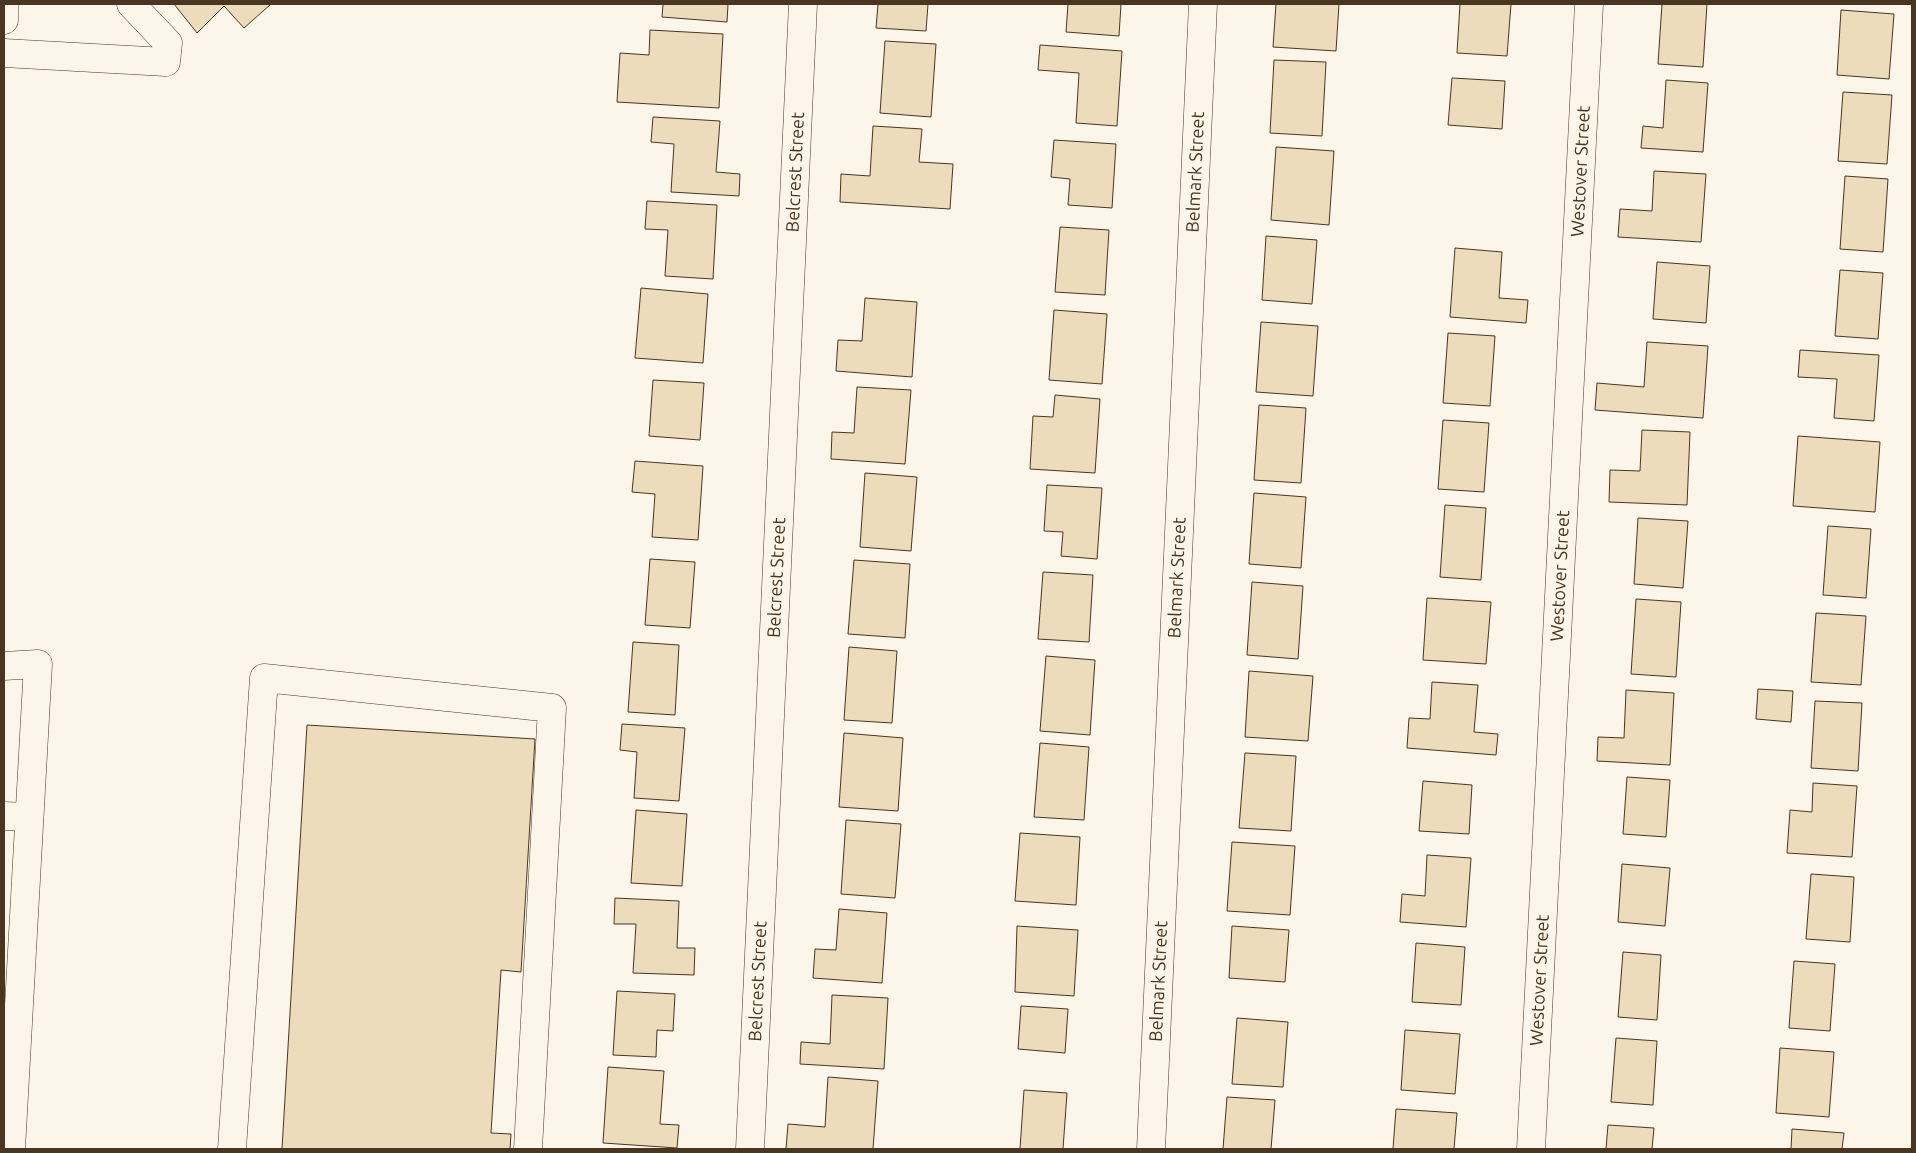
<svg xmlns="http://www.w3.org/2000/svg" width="1916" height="1153" viewBox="0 0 1916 1153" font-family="Ubuntu,sans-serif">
	<rect width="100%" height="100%" fill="#fbf6e9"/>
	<!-- building -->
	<path fill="#ecdcbc" stroke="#4a3520" d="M 174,4 L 271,4 L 244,28 L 224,6 L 197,33 Z
		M 663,4 L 728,4 L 727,22 L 662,17 Z
		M 878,4 L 928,4 L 926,31 L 876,28 Z
		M 1068,4 L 1121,4 L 1119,36 L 1066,32 Z
		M 1276,4 L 1339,4 L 1336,51 L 1273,47 Z
		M 1460,4 L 1511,4 L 1507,56 L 1457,53 Z
		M 1662,4 L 1707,4 L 1703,67 L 1658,64 Z
		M 1841,10 L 1894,14 L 1889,79 L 1837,75 Z
		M 650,30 L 723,34 L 719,108 L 617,102 L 620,53 L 649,55 Z
		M 885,41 L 936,44 L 931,117 L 880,113 Z
		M 1040,45 L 1122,51 L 1117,126 L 1076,123 L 1079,73 L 1038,70 Z
		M 1274,60 L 1326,62 L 1322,136 L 1270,133 Z
		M 1452,78 L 1505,81 L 1502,129 L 1448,125 Z
		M 1666,80 L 1708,83 L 1703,152 L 1641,148 L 1643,126 L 1663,128 Z
		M 1843,92 L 1892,95 L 1887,164 L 1838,161 Z
		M 653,117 L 720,121 L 716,172 L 740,174 L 739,196 L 671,192 L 674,144 L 651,142 Z
		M 873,126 L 922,129 L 919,162 L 953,164 L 950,209 L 840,202 L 841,174 L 870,176 Z
		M 1054,140 L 1116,144 L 1112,208 L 1068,205 L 1070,179 L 1051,177 Z
		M 1276,147 L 1334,151 L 1329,225 L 1271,220 Z
		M 1654,171 L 1706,174 L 1701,242 L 1618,237 L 1620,209 L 1652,211 Z
		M 1845,176 L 1888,179 L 1883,252 L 1840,249 Z
		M 647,201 L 717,205 L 713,279 L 665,276 L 668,230 L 645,229 Z
		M 1060,227 L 1109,230 L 1105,295 L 1055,292 Z
		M 1266,236 L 1317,240 L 1312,304 L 1262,300 Z
		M 1455,248 L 1502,252 L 1499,298 L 1528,300 L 1526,323 L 1450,317 Z
		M 1657,262 L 1710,266 L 1706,323 L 1653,319 Z
		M 1840,270 L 1883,273 L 1878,339 L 1835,336 Z
		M 641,288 L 708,294 L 703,363 L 635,358 Z
		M 865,298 L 917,302 L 912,377 L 836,371 L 838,340 L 862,341 Z
		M 1054,310 L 1107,314 L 1102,384 L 1049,380 Z
		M 1261,322 L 1318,326 L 1313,396 L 1256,392 Z
		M 1448,333 L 1495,336 L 1490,406 L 1443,403 Z
		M 1647,342 L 1708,346 L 1703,418 L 1595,410 L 1597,383 L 1644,387 Z
		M 1800,350 L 1879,355 L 1874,421 L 1834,418 L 1837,379 L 1798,377 Z
		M 653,380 L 704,383 L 700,440 L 649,436 Z
		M 857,387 L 911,390 L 905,464 L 831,459 L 832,432 L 854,433 Z
		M 1055,395 L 1100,399 L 1095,473 L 1030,469 L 1033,416 L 1053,417 Z
		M 1259,405 L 1306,408 L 1301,483 L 1254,480 Z
		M 1443,420 L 1489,423 L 1484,492 L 1438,489 Z
		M 1642,430 L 1690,432 L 1687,505 L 1609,502 L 1610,470 L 1640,471 Z
		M 1798,436 L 1880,442 L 1875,512 L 1793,506 Z
		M 635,461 L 703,466 L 698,540 L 652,537 L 655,494 L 632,492 Z
		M 865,473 L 917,477 L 911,551 L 860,547 Z
		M 1047,485 L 1102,488 L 1097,559 L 1061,556 L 1063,532 L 1044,531 Z
		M 1254,493 L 1306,497 L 1301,568 L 1249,564 Z
		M 1445,505 L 1486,508 L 1481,580 L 1440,577 Z
		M 1638,518 L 1688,521 L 1683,588 L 1634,584 Z
		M 1828,526 L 1871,529 L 1866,598 L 1823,595 Z
		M 650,559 L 695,562 L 690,628 L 645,625 Z
		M 854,560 L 910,564 L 905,638 L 848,634 Z
		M 1043,572 L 1093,575 L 1089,642 L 1038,639 Z
		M 1252,582 L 1303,586 L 1298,659 L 1247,655 Z
		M 1427,598 L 1491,602 L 1486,664 L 1423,660 Z
		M 1636,599 L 1681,602 L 1676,677 L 1631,674 Z
		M 1816,613 L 1866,616 L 1861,685 L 1811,682 Z
		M 633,642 L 679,645 L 675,715 L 628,712 Z
		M 849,647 L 897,651 L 892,723 L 844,720 Z
		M 1046,656 L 1095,660 L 1090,735 L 1040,731 Z
		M 1249,671 L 1313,676 L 1308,741 L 1245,737 Z
		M 1432,682 L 1478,685 L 1474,732 L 1498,734 L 1496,755 L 1407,748 L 1409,718 L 1430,719 Z
		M 1758,689 L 1793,691 L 1791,722 L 1756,719 Z
		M 1626,690 L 1674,693 L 1670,765 L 1597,761 L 1598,737 L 1624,738 Z
		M 1815,701 L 1862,703 L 1858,771 L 1811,768 Z
		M 622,724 L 685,728 L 679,801 L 634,798 L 637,752 L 620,750 Z
		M 307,725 L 535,739 L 521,972 L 501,970 L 491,1133 L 511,1134 L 510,1149 L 282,1149 Z
		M 844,733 L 903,738 L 898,811 L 839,807 Z
		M 1040,743 L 1089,747 L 1084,820 L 1034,817 Z
		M 1245,753 L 1296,756 L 1291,831 L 1239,828 Z
		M 1627,777 L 1670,780 L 1666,837 L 1623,834 Z
		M 1423,781 L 1472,785 L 1469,834 L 1419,831 Z
		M 1813,783 L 1857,786 L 1852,857 L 1787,853 L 1790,810 L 1812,812 Z
		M 636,810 L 687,814 L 682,886 L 631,883 Z
		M 846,820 L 901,824 L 895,898 L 841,894 Z
		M 1020,833 L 1080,837 L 1076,905 L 1015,901 Z
		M 1232,842 L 1295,846 L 1290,915 L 1227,911 Z
		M 1427,855 L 1471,858 L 1466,927 L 1400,922 L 1402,894 L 1425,896 Z
		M 1622,864 L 1670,868 L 1665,926 L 1618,922 Z
		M 1811,874 L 1854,877 L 1850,942 L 1806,939 Z
		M 615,898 L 679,901 L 677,948 L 695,948 L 694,975 L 633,973 L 636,924 L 614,924 Z
		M 839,909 L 887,913 L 882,983 L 813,978 L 815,949 L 836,950 Z
		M 1017,926 L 1078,930 L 1074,996 L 1015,992 Z
		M 1232,926 L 1289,930 L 1285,982 L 1229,978 Z
		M 1416,943 L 1465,947 L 1461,1005 L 1412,1002 Z
		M 1623,952 L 1661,955 L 1657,1020 L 1618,1017 Z
		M 1794,961 L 1835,964 L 1830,1031 L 1789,1028 Z
		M 617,991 L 675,994 L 673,1031 L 657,1030 L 656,1057 L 613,1055 Z
		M 832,995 L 888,998 L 884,1069 L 800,1064 L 801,1042 L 830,1044 Z
		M 1021,1006 L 1068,1009 L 1065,1053 L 1018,1049 Z
		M 1237,1018 L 1288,1022 L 1283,1087 L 1232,1084 Z
		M 1405,1030 L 1460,1034 L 1455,1094 L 1401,1090 Z
		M 1616,1038 L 1657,1041 L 1653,1105 L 1611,1102 Z
		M 1780,1048 L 1834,1052 L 1829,1117 L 1776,1113 Z
		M 608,1067 L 664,1071 L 660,1124 L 679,1125 L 677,1148 L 603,1143 Z
		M 828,1077 L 878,1081 L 873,1149 L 786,1149 L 788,1124 L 825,1127 Z
		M 1024,1090 L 1067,1093 L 1063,1149 L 1020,1149 Z
		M 1227,1097 L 1275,1100 L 1271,1149 L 1223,1149 Z
		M 1396,1109 L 1457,1113 L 1454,1149 L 1393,1149 Z
		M 1608,1125 L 1654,1128 L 1652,1149 L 1606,1149 Z
		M 1792,1129 L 1844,1133 L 1842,1149 L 1791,1149 Z"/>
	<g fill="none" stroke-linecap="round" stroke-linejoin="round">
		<defs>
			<g id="minor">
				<path d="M 4,53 L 166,62 L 168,43 L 131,4"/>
				<path d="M 4,666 L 38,664 L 11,1149"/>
				<path d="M 4,816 L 29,817"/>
				<path d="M 232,1149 L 264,678 L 552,708 L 528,1149"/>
				<path id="s1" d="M 750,1149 L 803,4"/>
				<path id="s2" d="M 1151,1149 L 1203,4"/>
				<path id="s3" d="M 1531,1149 L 1589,4"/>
			</g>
			<path id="major" d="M 4,20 L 4,4"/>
		</defs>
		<!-- minor casing -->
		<use href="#minor" stroke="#4a3520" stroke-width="29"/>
		<!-- major casing -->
		<use href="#major" stroke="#4a3520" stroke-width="29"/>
		<!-- minor -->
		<use href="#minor" stroke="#fbf6e9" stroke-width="28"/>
		<!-- major -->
		<use href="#major" stroke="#fbf6e9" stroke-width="28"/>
	</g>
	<g text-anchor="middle" stroke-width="4" stroke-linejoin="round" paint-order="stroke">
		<!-- street labels -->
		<g font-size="18" fill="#4a3520" stroke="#fbf6e9">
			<text dy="6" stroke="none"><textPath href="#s1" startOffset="978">Belcrest Street</textPath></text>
			<text dy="6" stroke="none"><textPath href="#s2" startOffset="978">Belmark Street</textPath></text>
			<text dy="6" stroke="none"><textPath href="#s3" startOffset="979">Westover Street</textPath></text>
			<text dy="6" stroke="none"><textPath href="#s1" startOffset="572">Belcrest Street</textPath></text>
			<text dy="6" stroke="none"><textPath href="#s2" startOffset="572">Belmark Street</textPath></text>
			<text dy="6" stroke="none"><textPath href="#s3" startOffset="574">Westover Street</textPath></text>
			<text dy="6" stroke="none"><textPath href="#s1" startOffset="168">Belcrest Street</textPath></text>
			<text dy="6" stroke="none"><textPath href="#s2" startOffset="168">Belmark Street</textPath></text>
			<text dy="6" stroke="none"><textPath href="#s3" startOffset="169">Westover Street</textPath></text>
		</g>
	</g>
	<!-- border -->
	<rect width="1916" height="1153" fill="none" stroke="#4a3520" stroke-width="10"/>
</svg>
